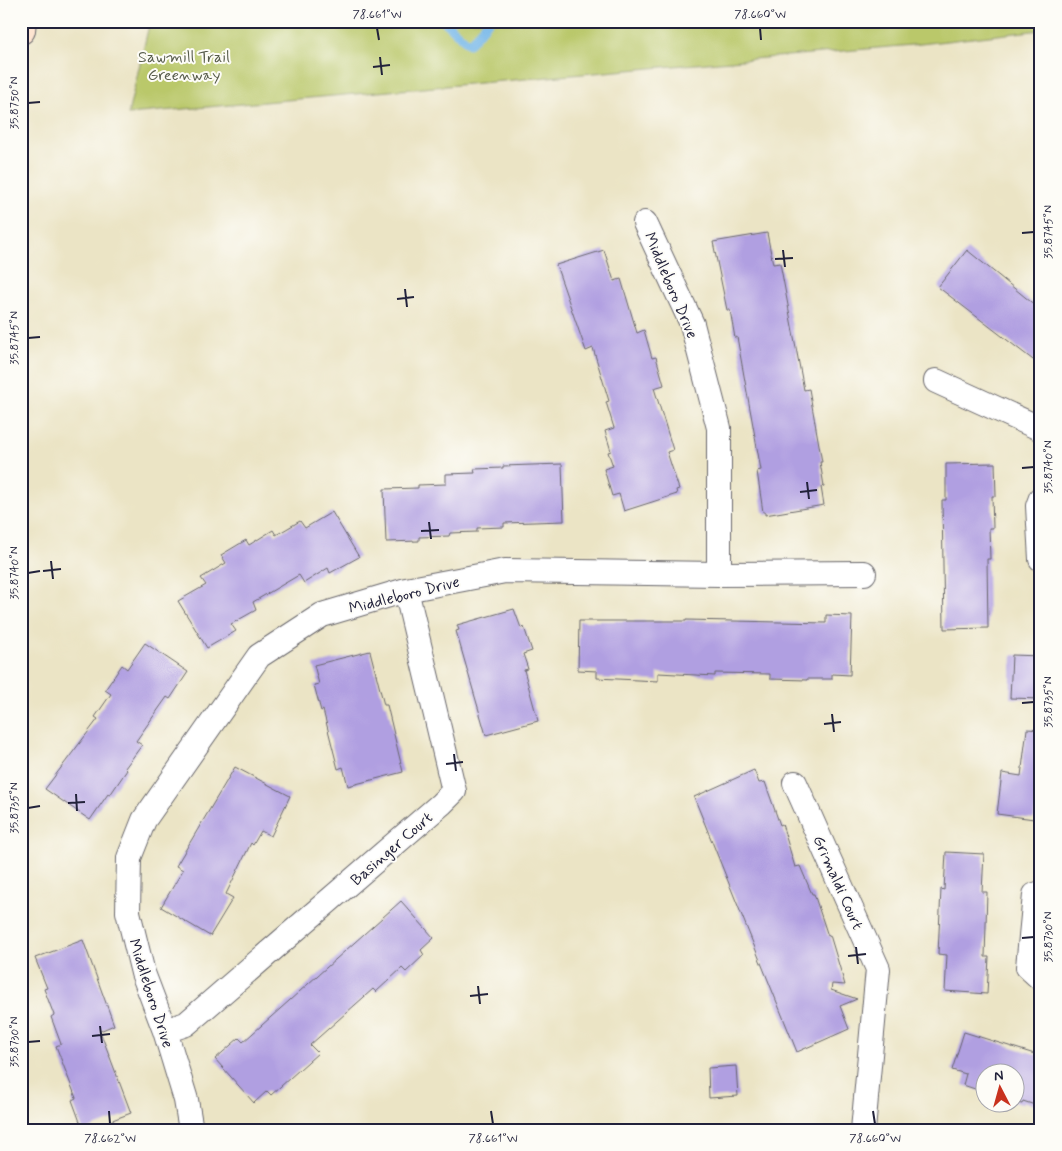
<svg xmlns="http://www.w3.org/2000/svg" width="1062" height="1151" viewBox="0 0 1062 1151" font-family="Mynerve,sans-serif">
	<rect width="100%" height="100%" fill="#fdfcf7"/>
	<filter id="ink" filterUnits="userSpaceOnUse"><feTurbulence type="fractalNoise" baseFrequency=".02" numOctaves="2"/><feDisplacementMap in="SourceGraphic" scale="10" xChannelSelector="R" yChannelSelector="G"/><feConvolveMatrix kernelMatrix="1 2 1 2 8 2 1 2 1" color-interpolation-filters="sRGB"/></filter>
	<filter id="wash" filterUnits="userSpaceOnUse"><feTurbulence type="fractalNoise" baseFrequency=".0096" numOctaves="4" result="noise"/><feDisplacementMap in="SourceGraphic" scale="20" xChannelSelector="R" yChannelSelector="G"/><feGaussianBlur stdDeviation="1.12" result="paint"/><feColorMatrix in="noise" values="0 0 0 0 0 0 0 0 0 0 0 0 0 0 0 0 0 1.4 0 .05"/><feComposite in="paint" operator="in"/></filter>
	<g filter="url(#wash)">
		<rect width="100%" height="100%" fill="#ebe4c5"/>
		<!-- green -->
		<path fill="#bac86a" stroke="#6e7552" d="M 150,21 L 1041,21 L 1041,30 L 912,45 L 128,114 Z"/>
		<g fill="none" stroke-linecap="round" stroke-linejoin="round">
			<!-- stream -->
			<path stroke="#73b6e8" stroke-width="9" d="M 444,21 L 469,44 L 489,21"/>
		</g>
		<g id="blocks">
			<!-- building -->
			<path fill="#b09fe1" d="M 767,233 L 773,264 L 780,263 L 804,390 L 809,389 L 822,462 L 820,462 L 824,486 L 821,487 L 824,505 L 765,515 L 765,512 L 763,512 L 757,471 L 761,470 L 737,337 L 735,338 L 730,310 L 727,310 L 713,242 Z
				M 604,250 L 614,281 L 621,279 L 637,333 L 644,330 L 652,358 L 656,357 L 664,385 L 654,388 L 673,450 L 667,452 L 679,489 L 676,490 L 677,494 L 624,511 L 619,494 L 612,496 L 604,469 L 613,466 L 608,452 L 611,451 L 605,431 L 614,428 L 606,402 L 609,401 L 593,348 L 586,351 L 556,265 Z
				M 967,250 L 1041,310 L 1041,366 L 938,287 Z
				M 995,463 L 996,496 L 992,496 L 993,528 L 989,528 L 990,559 L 987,559 L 988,628 L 944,629 L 942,500 L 946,500 L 946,464 Z
				M 562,464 L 564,521 L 504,523 L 504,527 L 477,528 L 477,532 L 450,533 L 449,536 L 419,537 L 419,541 L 386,542 L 384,489 L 418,488 L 418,485 L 446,484 L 446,474 L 475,473 L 474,469 L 503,468 L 503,466 Z
				M 332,512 L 359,557 L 330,573 L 328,568 L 304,583 L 299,575 L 253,602 L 256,610 L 231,624 L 236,631 L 207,648 L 178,601 L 206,585 L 201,578 L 226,563 L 221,555 L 246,540 L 249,545 L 273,530 L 276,535 L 300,521 L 305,528 Z
				M 514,609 L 521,628 L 524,627 L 532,651 L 523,654 L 528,669 L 524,670 L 538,721 L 486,735 L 456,631 L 459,630 L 457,625 Z
				M 826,615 L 852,616 L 850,675 L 832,674 L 832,679 L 807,679 L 807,680 L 770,679 L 770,674 L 715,673 L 715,676 L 658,673 L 658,681 L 597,678 L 597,671 L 578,670 L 579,621 L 686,621 L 686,620 L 826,623 Z
				M 145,643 L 188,672 L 170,699 L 167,697 L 136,741 L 142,745 L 125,768 L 127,770 L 110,795 L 108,794 L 90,820 L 45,789 L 98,719 L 95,717 L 111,694 L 105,690 L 122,665 L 127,669 Z
				M 370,651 L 384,705 L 387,705 L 403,772 L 348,786 L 343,767 L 338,769 L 323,710 L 321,711 L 314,685 L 319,684 L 314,665 Z
				M 1012,655 L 1041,656 L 1041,699 L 1010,698 Z
				M 1027,729 L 1041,730 L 1041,812 L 1035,811 L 1034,819 L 997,814 L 1002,773 L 1021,776 Z
				M 235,767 L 290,796 L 271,836 L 261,831 L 253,845 L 251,843 L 226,894 L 233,898 L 210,936 L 161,907 L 183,870 L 176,866 Z
				M 754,770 L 759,783 L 765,782 L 780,825 L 782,824 L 795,867 L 800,866 L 812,894 L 814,894 L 828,936 L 830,935 L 845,985 L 832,984 L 831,990 L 857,999 L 840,1006 L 849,1029 L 797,1052 L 694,797 Z
				M 946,852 L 984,854 L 982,892 L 987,892 L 985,957 L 989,957 L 987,994 L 945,991 L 947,955 L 938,954 L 941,889 L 944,890 Z
				M 401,901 L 434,938 L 421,950 L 424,955 L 406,972 L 402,968 L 376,992 L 373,989 L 310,1045 L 318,1053 L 271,1095 L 267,1091 L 254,1103 L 215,1059 L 239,1038 L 243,1042 Z
				M 83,940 L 114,1025 L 100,1031 L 131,1113 L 86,1130 L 83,1130 L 72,1100 L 76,1098 L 56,1046 L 61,1044 L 51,1017 L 54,1015 L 44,989 L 47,988 L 35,958 Z
				M 964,1032 L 1041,1056 L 1041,1107 L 1023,1101 L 1022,1104 L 1014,1102 L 1014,1074 L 984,1074 L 984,1092 L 963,1085 L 966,1074 L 952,1070 Z
				M 736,1066 L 738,1096 L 709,1098 L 708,1068 Z"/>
		</g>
	</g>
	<g filter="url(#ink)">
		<use href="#blocks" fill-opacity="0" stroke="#68666b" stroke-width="1"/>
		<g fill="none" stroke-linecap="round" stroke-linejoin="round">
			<defs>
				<path id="street" d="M 936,381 L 1041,429
					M 1041,498 L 1038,506 L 1041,559
					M 719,574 L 864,573
					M 795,783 L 878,969 L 863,1130
					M 1041,893 L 1035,895 L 1028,967 L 1041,979
					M 165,1031 L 186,1024 L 441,804 L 454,791 L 406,590
					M 191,1130 L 186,1100 L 165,1031 L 143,973 L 128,912 L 129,858 L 144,820 L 259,656 L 322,615 L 406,590 L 505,571 L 719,574 L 719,428 L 692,324 L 645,223"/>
				<path id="secondary" d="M 21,30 L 22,21"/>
			</defs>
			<!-- street casing -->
			<use href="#street" stroke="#68666b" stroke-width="26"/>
			<!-- secondary casing -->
			<use href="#secondary" stroke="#68666b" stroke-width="30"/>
			<!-- street -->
			<use href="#street" stroke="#fff" stroke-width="24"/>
			<!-- secondary -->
			<use href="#secondary" stroke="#fde4d1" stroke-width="28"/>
		</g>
	</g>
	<!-- ticks -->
	<path fill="none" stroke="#22223b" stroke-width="2" d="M 377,28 L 379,40M 760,28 L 761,40M 380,57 L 382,75M 373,67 L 390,65M 28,103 L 40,102M 1022,233 L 1034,232M 783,250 L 785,267M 775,259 L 793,258M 405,289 L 407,307M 397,299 L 414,297M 28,338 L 40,337M 1022,468 L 1034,467M 807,482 L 809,499M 800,492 L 817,490M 429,522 L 431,539M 421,531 L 439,530M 51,561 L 53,579M 43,571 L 61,569M 28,573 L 40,571M 1022,703 L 1034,702M 832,714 L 834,732M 824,724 L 841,722M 454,754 L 456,771M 446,764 L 463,762M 76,794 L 77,811M 68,803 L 85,802M 28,808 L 40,806M 1022,938 L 1034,937M 856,947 L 858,964M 848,956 L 866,954M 478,986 L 480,1004M 470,996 L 488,994M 100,1026 L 102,1043M 92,1036 L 110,1034M 28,1042 L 40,1041M 109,1111 L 110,1124M 491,1111 L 493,1124M 873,1111 L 875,1124"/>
	<g text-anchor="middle" stroke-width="4" stroke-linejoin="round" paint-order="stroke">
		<!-- park labels -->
		<g font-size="16" fill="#575c4b" stroke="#fdfcf7">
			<text x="184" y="62">Sawmill Trail<tspan x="184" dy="18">Greenway</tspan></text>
		</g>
		<!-- street labels -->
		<g font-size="16" fill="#22223b" stroke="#fdfcf7">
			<text transform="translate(672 285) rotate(67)" y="6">Middleboro Drive</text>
			<text transform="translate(404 594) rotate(-14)" y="6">Middleboro Drive</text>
			<text transform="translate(391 848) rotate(-41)" y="6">Basinger Court</text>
			<text transform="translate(839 882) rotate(66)" y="6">Grimaldi Court</text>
			<text transform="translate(152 993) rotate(72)" y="6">Middleboro Drive</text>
		</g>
	</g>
	<!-- margin -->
	<rect width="1062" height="1151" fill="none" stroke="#fdfcf7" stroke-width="55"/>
	<!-- north arrow -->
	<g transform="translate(1000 1088) rotate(354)"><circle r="24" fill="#fdfcf7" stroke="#a5a5ac"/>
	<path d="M0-4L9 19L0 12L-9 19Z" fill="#c8321e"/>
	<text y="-8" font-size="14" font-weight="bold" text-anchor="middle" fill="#22223b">N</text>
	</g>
	<rect x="28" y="28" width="1006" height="1096" fill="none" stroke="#22223b" stroke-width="2"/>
	<g font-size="12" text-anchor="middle" fill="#22223b">
		<text x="377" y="18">78.661°W</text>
		<text x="760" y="18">78.660°W</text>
		<text transform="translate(14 103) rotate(-90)" y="4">35.8750°N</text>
		<text transform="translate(1048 232) rotate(-90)" y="4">35.8745°N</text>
		<text transform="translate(14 338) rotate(-90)" y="4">35.8745°N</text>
		<text transform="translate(1048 467) rotate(-90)" y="4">35.8740°N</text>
		<text transform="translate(14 573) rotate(-90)" y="4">35.8740°N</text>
		<text transform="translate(1048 702) rotate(-90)" y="4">35.8735°N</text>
		<text transform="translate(14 808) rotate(-90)" y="4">35.8735°N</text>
		<text transform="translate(1048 937) rotate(-90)" y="4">35.8730°N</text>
		<text transform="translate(14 1042) rotate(-90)" y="4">35.8730°N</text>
		<text x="110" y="1142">78.662°W</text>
		<text x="493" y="1142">78.661°W</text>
		<text x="875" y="1142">78.660°W</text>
	</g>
</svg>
